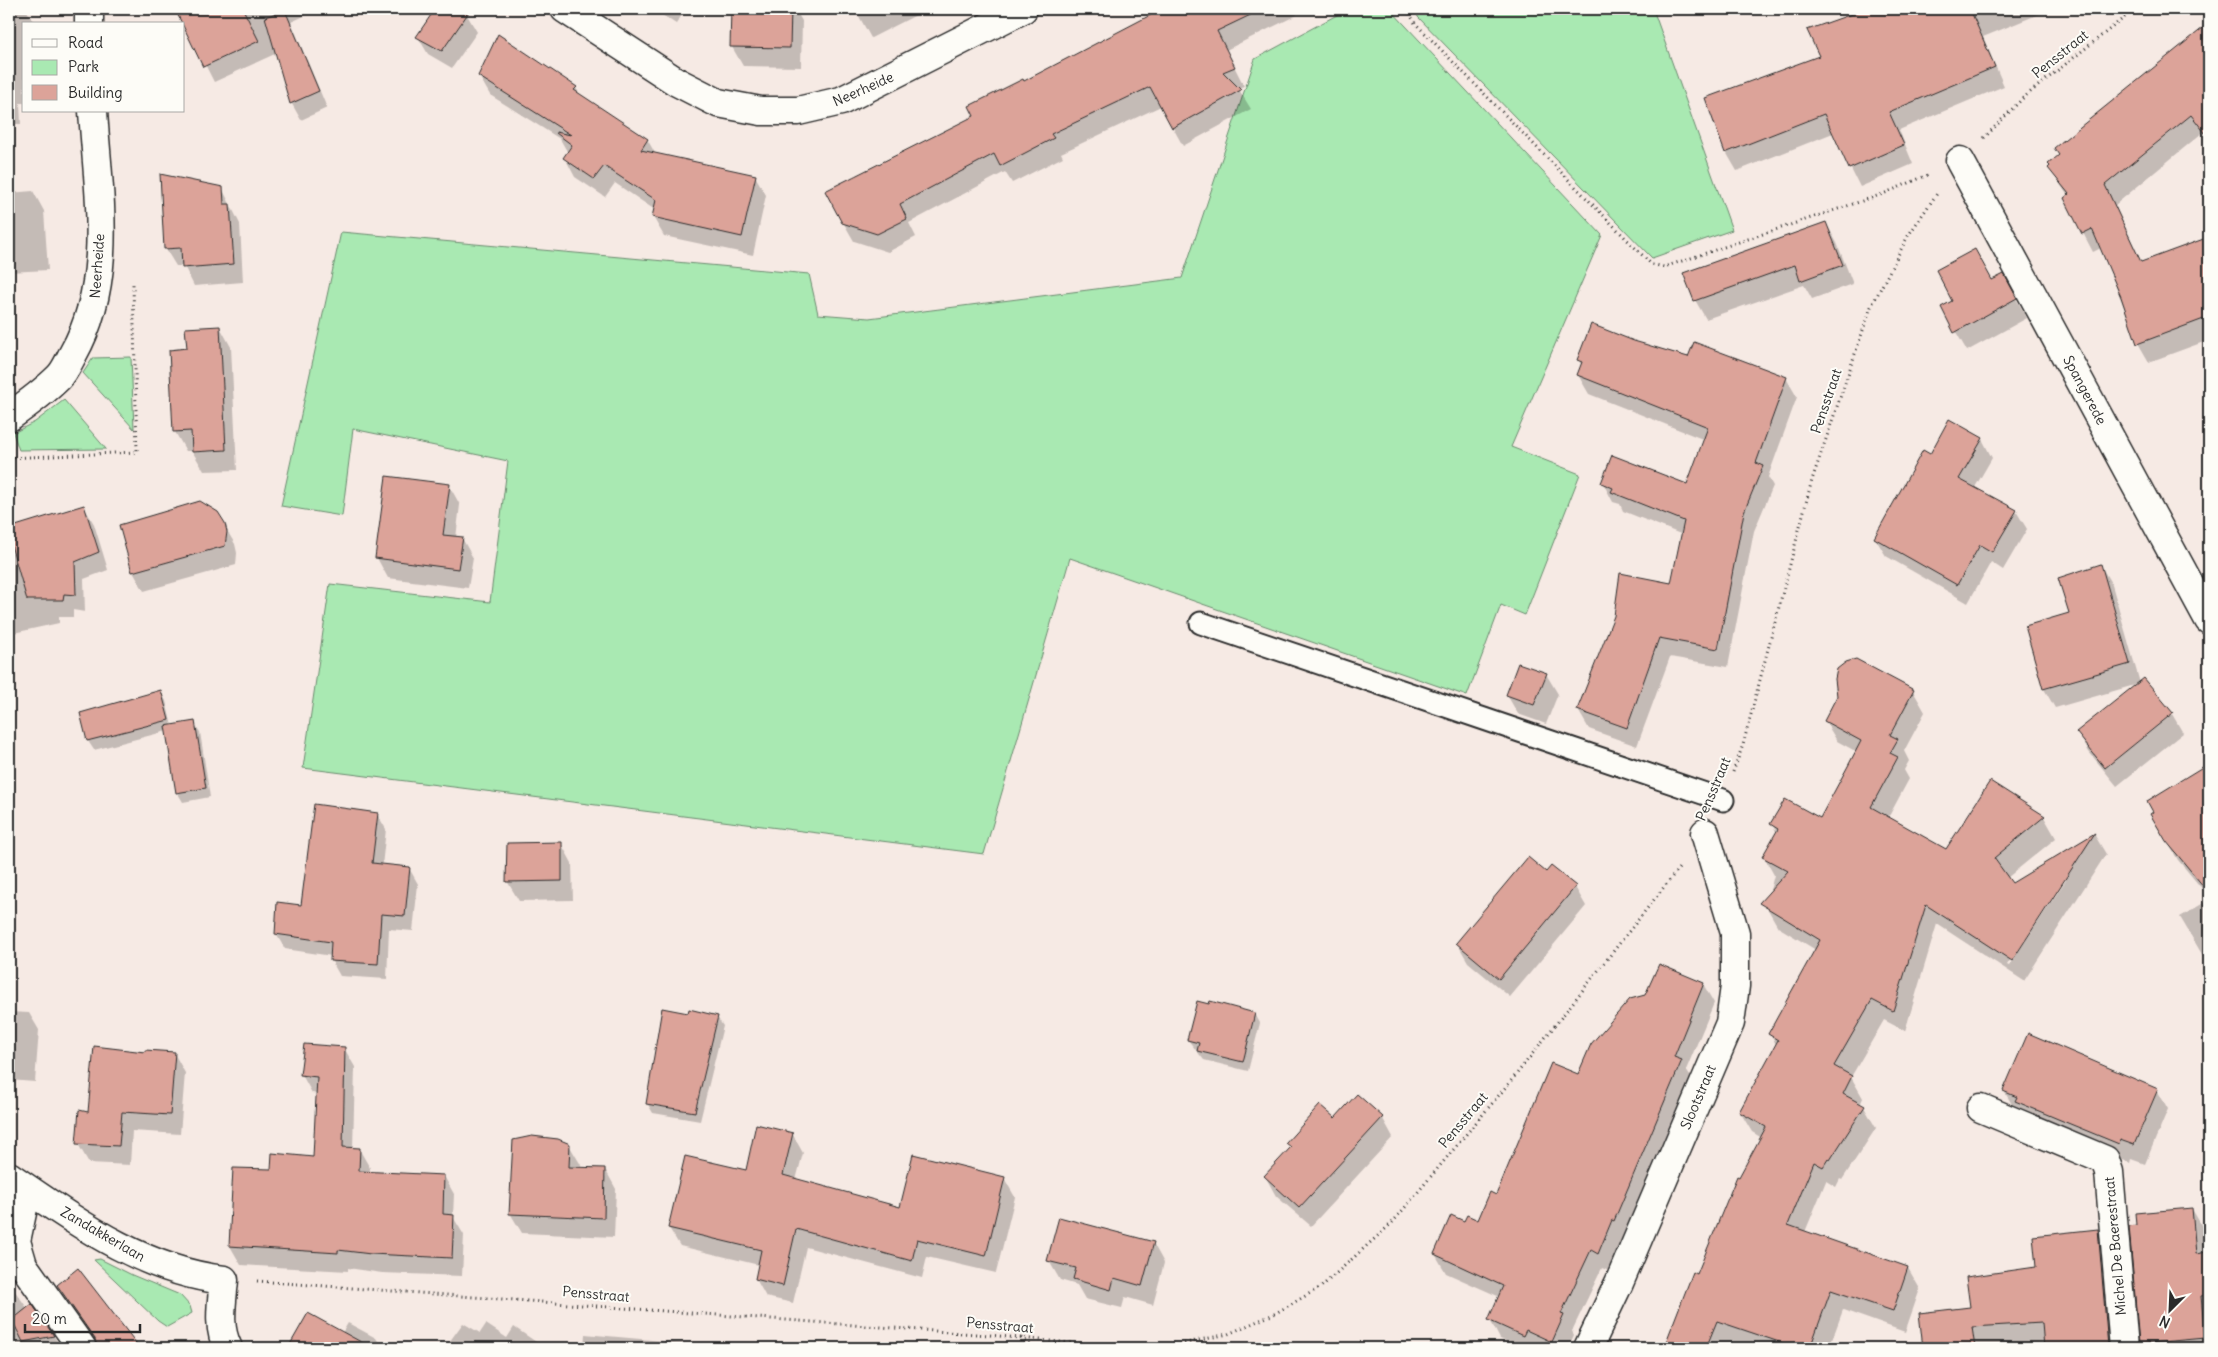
<svg xmlns="http://www.w3.org/2000/svg" width="2218" height="1357" viewBox="0 0 2218 1357" font-family="Delius,sans-serif">
	<rect width="100%" height="100%" fill="#f6eae4"/>
	<filter id="ink" filterUnits="userSpaceOnUse"><feTurbulence type="fractalNoise" baseFrequency=".02" numOctaves="2"/><feDisplacementMap in="SourceGraphic" scale="10" xChannelSelector="R" yChannelSelector="G"/><feConvolveMatrix kernelMatrix="1 2 1 2 8 2 1 2 1" color-interpolation-filters="sRGB"/></filter>
	<g filter="url(#ink)">
		<!-- green -->
		<path fill="#a9e9b2" stroke="#6a8a6e" d="M 1348,9 L 1390,9 L 1602,235 L 1511,447 L 1580,474 L 1525,615 L 1501,605 L 1467,696 L 1070,558 L 984,854 L 303,768 L 330,584 L 490,602 L 508,461 L 353,429 L 342,516 L 281,506 L 341,232 L 809,274 L 818,314 L 869,318 L 1182,278 L 1255,59 Z
			M 1416,9 L 1653,9 L 1732,230 L 1652,258 L 1418,17 Z
			M 131,357 L 134,429 L 83,373 L 93,358 Z
			M 64,400 L 106,449 L 19,450 L 13,433 L 35,422 Z
			M 100,1259 L 132,1275 L 180,1295 L 190,1306 L 192,1313 L 167,1327 L 158,1321 L 94,1260 Z"/>
		<!-- shadow -->
		<path fill="#0003" fill-rule="evenodd" d="M 9,9 L 26,9 L 33,21 L 33,24 L 24,24 L 24,103 L 20,103 L 21,124 L 9,124 Z
			M 177,9 L 320,9 L 291,22 L 327,108 L 301,120 L 292,104 L 277,53 L 214,82 Z
			M 436,9 L 458,9 L 467,15 L 477,32 L 452,68 L 428,54 L 418,37 Z
			M 653,9 L 686,9 L 676,24 Z
			M 732,9 L 795,9 L 802,21 L 801,67 L 743,66 L 732,47 Z
			M 855,9 L 928,9 L 871,38 Z
			M 1165,9 L 1294,9 L 1297,15 L 1226,50 L 1244,86 L 1238,88 L 1251,109 L 1183,146 L 1161,106 L 1061,153 L 1063,157 L 1012,183 L 1005,172 L 909,223 L 916,237 L 888,252 L 854,241 L 843,222 L 976,116 L 1024,82 Z
			M 1866,9 L 2052,9 L 1983,37 L 2004,86 L 1899,130 L 1913,164 L 1860,187 L 1833,133 L 1737,171 L 1726,152 Z
			M 2209,24 L 2209,141 L 2202,133 L 2115,205 L 2142,263 L 2208,262 L 2209,265 L 2209,340 L 2149,362 L 2138,343 L 2101,248 L 2093,252 L 2083,233 L 2068,196 L 2050,169 L 2060,156 L 2055,149 Z
			M 479,76 L 576,88 L 580,95 L 647,139 L 656,155 L 755,176 L 766,195 L 753,255 L 664,236 L 653,217 L 655,210 L 615,183 L 605,197 L 575,177 L 565,158 L 568,153 L 560,139 L 490,95 Z
			M 222,188 L 240,224 L 243,282 L 194,286 L 184,266 L 176,266 L 165,248 Z
			M 33,191 L 44,211 L 48,270 L 9,272 L 9,193 Z
			M 1826,223 L 1837,243 L 1853,284 L 1812,299 L 1804,285 L 1706,319 L 1695,300 Z
			M 1992,282 L 2014,295 L 2027,318 L 1967,351 L 1956,332 Z
			M 220,327 L 231,347 L 237,470 L 204,471 L 192,451 L 186,451 L 175,432 L 188,350 Z
			M 1634,343 L 1689,359 L 1786,378 L 1797,397 L 1768,477 L 1773,486 L 1754,531 L 1728,667 L 1670,657 L 1637,746 L 1589,729 L 1578,710 L 1672,584 L 1683,535 L 1623,511 L 1620,504 L 1613,502 L 1603,483 L 1687,486 L 1705,440 L 1589,394 L 1578,375 L 1582,366 L 1579,360 Z
			M 1982,439 L 1992,458 L 1974,489 L 2016,511 L 2027,529 L 2003,570 L 1991,562 L 1968,603 L 1886,556 L 1875,538 L 1931,455 Z
			M 387,477 L 449,485 L 460,505 L 456,538 L 462,538 L 473,558 L 468,588 L 388,578 L 377,558 Z
			M 84,507 L 94,524 L 108,570 L 84,579 L 85,612 L 73,610 L 73,617 L 59,617 L 59,623 L 9,634 L 9,529 Z
			M 223,524 L 235,544 L 237,553 L 236,565 L 144,591 L 133,572 Z
			M 2101,566 L 2112,585 L 2140,683 L 2172,714 L 2183,733 L 2117,786 L 2089,752 L 2078,733 L 2138,684 L 2055,708 L 2044,689 L 2026,627 L 2071,614 Z
			M 1546,674 L 1558,694 L 1546,724 L 1518,714 L 1507,695 Z
			M 1913,691 L 1925,712 L 1904,751 L 1909,761 L 1904,770 L 1909,779 L 1888,818 L 1946,851 L 1991,783 L 2044,817 L 2056,838 L 2007,878 L 2011,885 L 2094,834 L 2106,854 L 2024,981 L 1937,924 L 1905,1031 L 1884,1020 L 1851,1077 L 1863,1098 L 1860,1105 L 1864,1107 L 1876,1128 L 1842,1180 L 1840,1179 L 1836,1187 L 1826,1181 L 1805,1232 L 1908,1268 L 1920,1289 L 1905,1332 L 1843,1310 L 1829,1348 L 1671,1348 L 1667,1342 L 1739,1179 L 1762,1138 L 1752,1132 L 1740,1112 L 1777,1046 L 1770,1034 L 1816,950 L 1778,927 L 1766,906 L 1774,875 L 1764,857 L 1777,833 L 1772,824 L 1821,820 L 1857,752 L 1837,741 L 1825,721 ZM 2063,880 L 2066,880 L 2009,966 L 2007,965 Z
			M 161,692 L 166,701 L 172,726 L 194,723 L 200,732 L 210,797 L 183,802 L 177,792 L 167,731 L 94,750 L 88,741 Z
			M 2209,764 L 2209,897 L 2178,860 L 2162,833 L 2149,801 Z
			M 377,814 L 386,829 L 382,866 L 409,868 L 418,884 L 413,931 L 389,929 L 387,979 L 340,976 L 331,960 L 332,956 L 285,949 L 276,934 L 302,907 Z
			M 561,843 L 572,863 L 573,900 L 519,901 L 507,881 Z
			M 1546,874 L 1575,887 L 1586,906 L 1510,997 L 1468,962 L 1457,943 Z
			M 2207,901 L 2209,902 L 2209,966 L 2180,917 Z
			M 1703,984 L 1714,1003 L 1686,1070 L 1692,1079 L 1625,1239 L 1623,1238 L 1609,1271 L 1602,1268 L 1572,1331 L 1574,1335 L 1568,1348 L 1522,1348 L 1500,1339 L 1490,1320 L 1500,1297 L 1446,1273 L 1435,1254 L 1465,1223 L 1479,1222 L 1579,1076 Z
			M 9,1012 L 29,1013 L 39,1030 L 35,1082 L 9,1080 Z
			M 1255,1014 L 1260,1023 L 1248,1071 L 1204,1060 L 1188,1040 Z
			M 717,1017 L 723,1026 L 700,1121 L 653,1113 L 647,1103 Z
			M 344,1048 L 355,1067 L 353,1149 L 359,1149 L 370,1168 L 370,1172 L 444,1176 L 454,1194 L 453,1217 L 464,1235 L 462,1276 L 382,1273 L 348,1268 L 348,1271 L 241,1265 L 230,1246 L 272,1171 L 314,1158 L 317,1094 L 312,1093 L 302,1075 Z
			M 174,1053 L 185,1073 L 180,1134 L 132,1131 L 130,1165 L 89,1163 L 78,1144 L 89,1113 L 146,1054 Z
			M 2157,1090 L 2168,1109 L 2145,1164 L 2131,1159 L 2130,1163 L 2071,1139 L 2016,1111 L 2004,1091 Z
			M 1382,1117 L 1393,1137 L 1311,1226 L 1276,1196 L 1265,1176 L 1291,1149 L 1288,1143 Z
			M 757,1126 L 793,1135 L 803,1153 L 796,1180 L 901,1209 L 1004,1178 L 1015,1197 L 996,1273 L 927,1257 L 922,1278 L 806,1247 L 793,1303 L 766,1297 L 756,1279 L 759,1265 L 680,1246 L 669,1228 L 747,1172 Z
			M 569,1145 L 581,1165 L 580,1169 L 605,1169 L 616,1189 L 614,1237 L 522,1233 L 510,1213 Z
			M 2192,1209 L 2203,1228 L 2205,1254 L 2209,1258 L 2209,1348 L 2143,1348 L 2141,1344 Z
			M 2097,1230 L 2108,1249 L 2117,1348 L 2045,1348 L 2045,1342 L 1982,1346 L 1983,1348 L 1924,1348 L 1920,1314 L 1971,1308 Z
			M 1153,1243 L 1164,1263 L 1153,1305 L 1125,1297 L 1122,1308 L 1085,1299 L 1077,1285 L 1060,1280 L 1049,1261 Z
			M 78,1270 L 138,1348 L 99,1348 L 58,1286 Z
			M 9,1283 L 28,1309 L 32,1306 L 62,1348 L 9,1348 Z
			M 308,1315 L 342,1333 L 348,1323 L 376,1338 L 382,1348 L 290,1348 Z
			M 463,1323 L 480,1333 L 486,1324 L 507,1338 L 514,1327 L 545,1348 L 449,1348 L 447,1345 Z
			M 585,1334 L 740,1348 L 584,1348 Z
			M 1385,1342 L 1400,1348 L 1382,1348 Z"/>
		<!-- building -->
		<path fill="#dca399" stroke="#2b2b2b" d="M 175,9 L 243,9 L 259,41 L 203,67 Z
			M 435,9 L 471,9 L 442,51 L 416,37 Z
			M 731,9 L 791,9 L 790,48 L 730,47 Z
			M 1162,9 L 1263,9 L 1217,31 L 1235,67 L 1223,72 L 1241,90 L 1172,128 L 1150,87 L 1051,134 L 1054,138 L 1000,166 L 994,154 L 900,204 L 907,219 L 877,234 L 842,223 L 825,191 L 974,116 L 969,106 L 1023,79 L 1024,81 Z
			M 1866,9 L 1970,9 L 1995,67 L 1889,112 L 1904,145 L 1849,169 L 1824,114 L 1725,153 L 1705,98 L 1819,56 L 1807,30 Z
			M 285,10 L 319,91 L 290,104 L 265,17 Z
			M 2209,23 L 2209,138 L 2191,115 L 2105,185 L 2141,262 L 2209,237 L 2209,317 L 2137,344 L 2121,297 L 2092,229 L 2082,234 L 2064,198 L 2069,194 L 2048,168 L 2050,166 L 2048,164 L 2059,155 L 2054,148 Z
			M 498,34 L 577,87 L 574,90 L 648,139 L 641,150 L 756,175 L 742,237 L 652,217 L 656,200 L 622,178 L 604,166 L 594,179 L 563,158 L 572,145 L 556,133 L 556,132 L 571,135 L 478,76 Z
			M 160,174 L 223,187 L 224,204 L 230,204 L 234,264 L 182,268 L 181,248 L 164,249 Z
			M 1826,222 L 1843,265 L 1800,281 L 1795,265 L 1694,301 L 1683,273 Z
			M 1975,249 L 1992,280 L 2004,274 L 2017,298 L 1954,333 L 1941,307 L 1952,301 L 1936,270 Z
			M 1591,324 L 1634,341 L 1688,357 L 1694,342 L 1787,377 L 1756,463 L 1763,466 L 1744,512 L 1718,649 L 1659,638 L 1627,728 L 1577,710 L 1614,616 L 1620,573 L 1671,583 L 1684,521 L 1611,492 L 1613,488 L 1601,483 L 1612,455 L 1687,484 L 1708,427 L 1577,375 L 1582,362 L 1577,360 Z
			M 220,326 L 226,450 L 192,452 L 191,431 L 173,432 L 169,350 L 187,348 L 185,328 Z
			M 1949,419 L 1983,438 L 1959,479 L 2017,510 L 1992,552 L 1980,545 L 1957,585 L 1874,538 L 1923,450 L 1930,454 Z
			M 386,476 L 450,484 L 443,535 L 463,537 L 458,569 L 375,558 Z
			M 200,501 L 218,512 L 225,523 L 227,532 L 225,546 L 132,572 L 119,525 Z
			M 84,505 L 99,552 L 75,562 L 76,595 L 64,594 L 63,600 L 27,600 L 9,538 L 9,528 Z
			M 2101,564 L 2130,664 L 2043,689 L 2025,626 L 2069,613 L 2058,578 Z
			M 1856,659 L 1914,690 L 1890,735 L 1898,739 L 1890,753 L 1898,757 L 1871,807 L 1946,849 L 1990,781 L 2045,816 L 1994,858 L 2012,883 L 2095,833 L 2012,961 L 1926,905 L 1893,1011 L 1872,1000 L 1834,1066 L 1852,1076 L 1843,1094 L 1865,1106 L 1830,1160 L 1828,1159 L 1823,1167 L 1814,1162 L 1788,1225 L 1908,1267 L 1893,1311 L 1831,1290 L 1810,1348 L 1797,1348 L 1717,1321 L 1706,1348 L 1682,1348 L 1666,1342 L 1693,1272 L 1697,1274 L 1737,1176 L 1739,1177 L 1766,1127 L 1739,1112 L 1778,1040 L 1768,1034 L 1820,940 L 1759,903 L 1788,871 L 1762,857 L 1778,829 L 1770,824 L 1785,799 L 1820,818 L 1848,766 L 1861,741 L 1824,721 L 1837,696 L 1835,679 L 1837,669 L 1846,662 Z
			M 1518,663 L 1547,673 L 1534,705 L 1506,695 Z
			M 2144,678 L 2173,713 L 2105,768 L 2076,732 Z
			M 161,690 L 169,720 L 87,741 L 80,713 Z
			M 195,721 L 206,788 L 176,793 L 165,726 Z
			M 2209,763 L 2209,893 L 2166,841 L 2150,814 L 2153,812 L 2147,801 Z
			M 314,804 L 378,813 L 372,863 L 410,867 L 405,916 L 381,914 L 378,964 L 330,961 L 331,942 L 275,934 L 277,902 L 301,905 Z
			M 562,842 L 562,881 L 506,882 L 507,843 Z
			M 1528,857 L 1546,872 L 1551,866 L 1576,886 L 1499,979 L 1456,943 Z
			M 1659,964 L 1704,983 L 1674,1057 L 1682,1060 L 1614,1221 L 1612,1220 L 1598,1254 L 1591,1250 L 1561,1314 L 1564,1315 L 1552,1342 L 1526,1330 L 1523,1336 L 1488,1320 L 1503,1286 L 1434,1254 L 1451,1215 L 1464,1221 L 1467,1215 L 1478,1220 L 1490,1192 L 1496,1195 L 1551,1063 L 1578,1074 L 1591,1044 L 1630,999 L 1645,995 Z
			M 1197,1001 L 1209,1004 L 1210,1001 L 1255,1013 L 1243,1062 L 1197,1051 L 1199,1043 L 1187,1040 Z
			M 662,1008 L 688,1013 L 689,1009 L 718,1016 L 695,1112 L 646,1104 Z
			M 2028,1033 L 2158,1089 L 2134,1145 L 2120,1140 L 2119,1144 L 2058,1119 L 2015,1101 L 2017,1097 L 2003,1091 Z
			M 304,1044 L 345,1047 L 343,1147 L 360,1148 L 359,1171 L 444,1175 L 443,1214 L 454,1215 L 452,1258 L 371,1254 L 338,1250 L 338,1253 L 229,1246 L 233,1168 L 271,1169 L 272,1153 L 313,1157 L 317,1077 L 300,1075 Z
			M 94,1046 L 145,1052 L 145,1050 L 175,1052 L 170,1115 L 122,1112 L 119,1146 L 76,1144 L 79,1110 L 88,1112 Z
			M 1357,1094 L 1383,1117 L 1299,1208 L 1264,1176 L 1291,1147 L 1286,1143 L 1320,1105 L 1335,1118 Z
			M 756,1124 L 793,1133 L 783,1175 L 900,1207 L 913,1154 L 1005,1177 L 986,1256 L 917,1239 L 912,1261 L 796,1229 L 783,1286 L 755,1279 L 761,1250 L 668,1228 L 685,1156 L 746,1170 Z
			M 532,1136 L 558,1139 L 570,1144 L 569,1167 L 605,1168 L 604,1218 L 509,1214 L 513,1140 Z
			M 2192,1208 L 2196,1254 L 2207,1252 L 2209,1295 L 2201,1296 L 2205,1338 L 2139,1344 L 2129,1226 L 2136,1225 L 2135,1213 Z
			M 1059,1217 L 1154,1242 L 1142,1286 L 1114,1278 L 1111,1290 L 1073,1279 L 1076,1268 L 1047,1261 Z
			M 2098,1229 L 2108,1347 L 2044,1348 L 2042,1323 L 1972,1327 L 1975,1348 L 1923,1348 L 1919,1313 L 1970,1307 L 1966,1277 L 2036,1267 L 2033,1236 Z
			M 78,1268 L 140,1348 L 97,1348 L 95,1339 L 57,1285 Z
			M 32,1304 L 54,1336 L 23,1342 L 12,1320 Z
			M 308,1313 L 372,1348 L 288,1348 Z"/>
		<g fill="none" stroke-linecap="round" stroke-linejoin="round">
			<defs>
				<path id="lane" d="M 1201,623 L 1723,800"/>
				<path id="street" d="M 89,9 L 89,24
					M 565,9 L 677,82 L 718,103 L 761,111 L 798,111 L 841,101 L 1023,9
					M 1960,161 L 2209,620
					M 9,417 C 26,405 44,392 59,377 C 65,371 69,361 73,354 C 115,280 98,192 93,111
					M 1981,1108 L 2105,1160 L 2109,1172 L 2124,1348
					M 9,1176 C 75,1221 143,1271 224,1280 C 222,1303 217,1327 228,1348
					M 27,1189 L 16,1241 L 23,1265 L 82,1348
					M 1588,1348 L 1619,1283 L 1730,1023 L 1735,986 L 1735,933 L 1705,833"/>
			</defs>
			<!-- lane casing -->
			<use href="#lane" stroke="#2b2b2b" stroke-width="25"/>
			<!-- street casing -->
			<use href="#street" stroke="#2b2b2b" stroke-width="31"/>
			<!-- path -->
			<path stroke="#2b2b2b" stroke-width="3" stroke-dasharray="1 4" stroke-linecap="butt" d="M 1407,9 L 1415,23 L 1651,264 L 1664,267 L 1883,194 L 1930,174
				M 1984,138 L 2023,98 L 2135,9
				M 9,458 L 137,452 L 133,284
				M 1733,772 L 1743,745 L 1812,480 L 1871,307 L 1908,236 L 1938,192
				M 257,1281 L 989,1335 L 1111,1347 L 1177,1345 L 1228,1334 L 1274,1314 L 1321,1287 L 1392,1223 L 1515,1076 L 1679,868
				M 1021,1338 L 1035,1348"/>
			<!-- lane -->
			<use href="#lane" stroke="#fdfcf7" stroke-width="21"/>
			<!-- street -->
			<use href="#street" stroke="#fdfcf7" stroke-width="28"/>
		</g>
	</g>
	<g text-anchor="middle" stroke-width="4" stroke-linejoin="round" paint-order="stroke">
		<!-- street labels -->
		<g font-size="14" fill="#2b2b2b" stroke="#fdfcf7">
			<text transform="translate(2060 54) rotate(-39)" y="5">Pensstraat</text>
			<text transform="translate(863 89) rotate(-24)" y="5">Neerheide</text>
			<text transform="translate(97 266) rotate(-86)" y="5">Neerheide</text>
			<text transform="translate(2085 390) rotate(62)" y="5">Spangerede</text>
			<text transform="translate(1826 401) rotate(-71)" y="5">Pensstraat</text>
			<text transform="translate(1713 789) rotate(-67)" y="5">Pensstraat</text>
			<text transform="translate(1698 1097) rotate(-67)" y="5">Slootstraat</text>
			<text transform="translate(1463 1120) rotate(-50)" y="5">Pensstraat</text>
			<text transform="translate(103 1234) rotate(30)" y="5">Zandakkerlaan</text>
			<text transform="translate(2115 1246) rotate(-95)" y="5">Michel De Baerestraat</text>
			<text transform="translate(596 1294) rotate(5)" y="5">Pensstraat</text>
			<text transform="translate(1000 1325) rotate(5)" y="5">Pensstraat</text>
		</g>
	</g>
	<!-- margin -->
	<rect width="2218" height="1357" fill="none" stroke="#fdfcf7" stroke-width="30"/>
	<rect x="15" y="15" width="2188" height="1327" fill="none" stroke="#2b2b2b" stroke-width="2" filter="url(#ink)"/>
	<!-- legend -->
	<rect x="22" y="22" width="162" height="90" fill="#fdfcf7" stroke="#a9a8a5"/>
	<rect x="32" y="39" width="25" height="8" fill="#fdfcf7" stroke="#a9a8a5"/>
	<text x="68" y="48" font-size="15" fill="#2b2b2b">Road</text>
	<rect x="32" y="60" width="25" height="15" fill="#a9e9b2" stroke="#a9a8a5"/>
	<text x="68" y="72" font-size="15" fill="#2b2b2b">Park</text>
	<rect x="32" y="85" width="25" height="15" fill="#dca399" stroke="#a9a8a5"/>
	<text x="68" y="98" font-size="15" fill="#2b2b2b">Building</text>
	<!-- north arrow -->
	<g transform="translate(2170 1310) rotate(204)" stroke="#fdfcf7" stroke-width="4" paint-order="stroke">
	<path d="M0-4L9 19L0 12L-9 19Z" fill="#2b2b2b"/>
	<text y="-8" font-size="14" font-weight="bold" text-anchor="middle" fill="#2b2b2b">N</text>
	</g>
	<!-- scale -->
	<path d="M25 1324v8h115v-8" fill="none" stroke="#2b2b2b" stroke-width="2.5"/>
	<text x="32" y="1324" font-size="15" fill="#2b2b2b" stroke="#fdfcf7" stroke-width="4" paint-order="stroke">20 m</text>
</svg>
